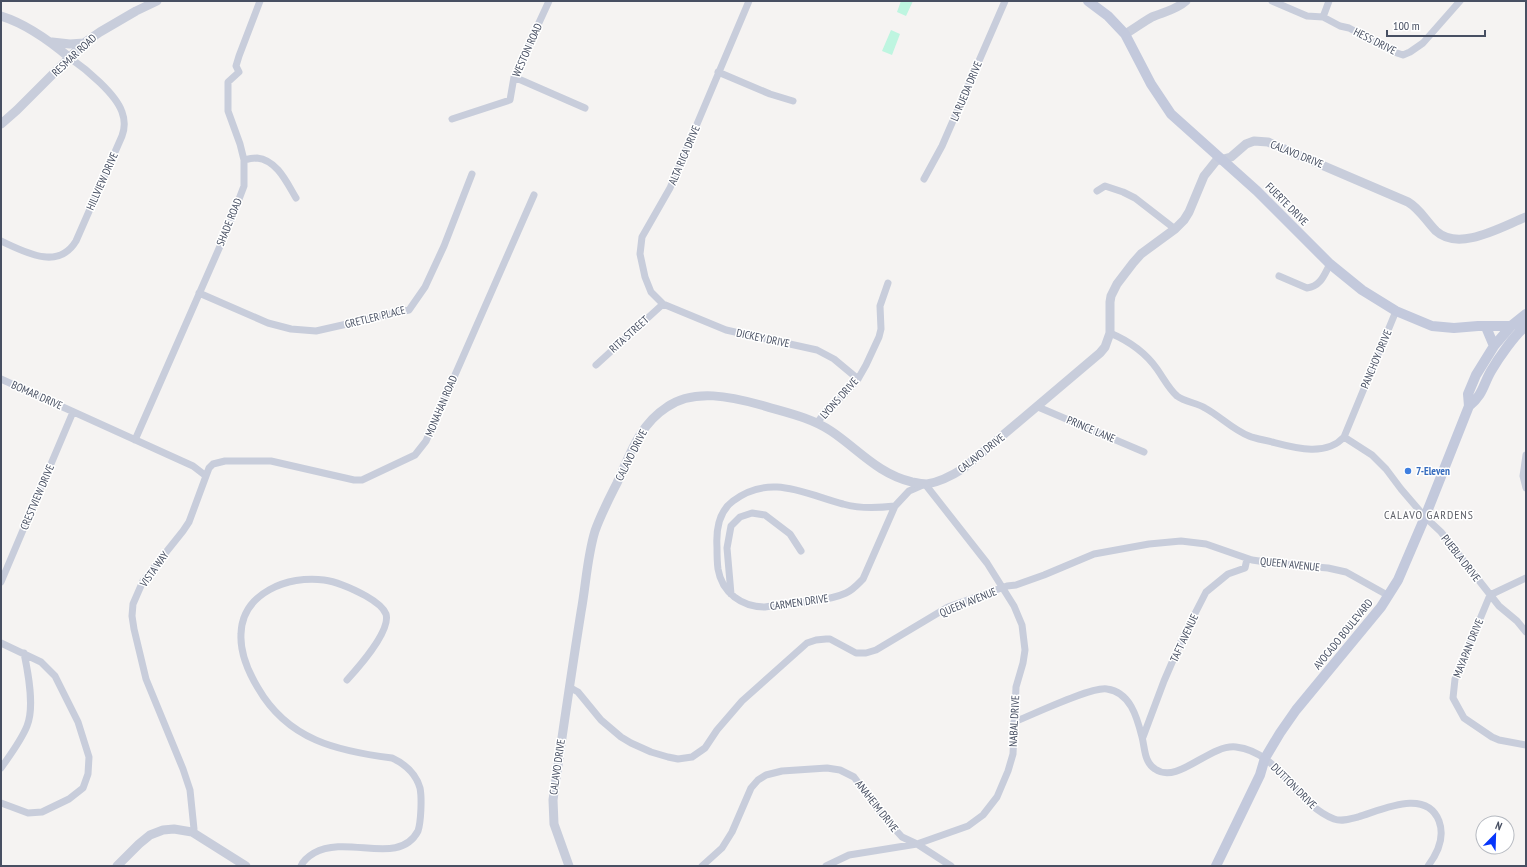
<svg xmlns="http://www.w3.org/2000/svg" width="1527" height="867" viewBox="0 0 1527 867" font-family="'PT Sans Narrow',sans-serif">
	<rect width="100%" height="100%" fill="#f5f3f2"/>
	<!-- garden -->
	<path fill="#bef5e0" d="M 901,1 L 913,1 L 906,16 L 897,12 Z
		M 891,30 L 900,34 L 892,55 L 882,51 Z"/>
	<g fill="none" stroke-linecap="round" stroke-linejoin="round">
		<!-- minor -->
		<path stroke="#c8cddb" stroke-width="7" d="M 749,1 L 670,188 L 642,237 L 640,254 L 645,277 L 651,292 L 663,304 L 726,330 L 817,350 L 834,359 L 858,379
			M 1272,1 L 1307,16 L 1323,17 L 1340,26 L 1349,28 L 1394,52 L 1403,55 L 1410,52 L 1423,43 L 1460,1
			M 1323,17 L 1329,1
			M 718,72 L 770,94 L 793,101
			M 514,77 L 585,108
			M 452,119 L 510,100 L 514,77 L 549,1
			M 244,160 C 248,159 253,158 257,158 C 277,160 287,183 296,198
			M 924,179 L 942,146 L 1005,1
			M 1097,191 L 1105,186 L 1123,192 L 1135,198 L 1175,229
			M 1,241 C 25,252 58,271 76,241 L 122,136 C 125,128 125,120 122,112 C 116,94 86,69 70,58
			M 1279,276 L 1307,288 C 1321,286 1324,275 1330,264
			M 199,293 L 268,323 L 291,329 L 316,331 L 409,310 L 425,287 L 444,246 L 472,174
			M 1110,333 C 1129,341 1145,352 1157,369 C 1164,379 1169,389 1177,396 C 1185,402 1197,403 1205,408 C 1220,416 1233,430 1249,436 C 1256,439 1265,440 1272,442 C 1295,448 1326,457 1344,437 L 1396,311
			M 596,365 L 663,304
			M 1,379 L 193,466 L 206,476 L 189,522 L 183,531 L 143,581 L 133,604 L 132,616 L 134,629 L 146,679 L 183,769 L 190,790 L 194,829 L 192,832
			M 1038,407 L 1144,452
			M 817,423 L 830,406 L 846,393 L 858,379 L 866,365 L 879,337 L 881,329 L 880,306 L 888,283
			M 1344,437 L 1372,455 L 1386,469 L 1401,489 L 1425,517 L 1441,532 L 1499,606 L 1517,621 L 1526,632
			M 135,440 L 228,228 L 244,186 L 244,160 L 240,144 L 228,111 L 228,82 L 239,72 L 236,66 L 239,56 L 260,1
			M 1526,455 L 1523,476 L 1526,488
			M 206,476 L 209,468 L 213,464 L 225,461 L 271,461 L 354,480 L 362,480 L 415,455 L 426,441 L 534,195
			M 1526,578 L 1490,595 L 1455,679 L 1453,698 L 1464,718 L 1492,737 L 1499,740 L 1526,745
			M 1,582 L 73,412
			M 731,594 L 727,548 L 731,526 L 740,517 L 752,513 L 765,515 L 790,534 L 801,551
			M 1,643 L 41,662 L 55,676 L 78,722 L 89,757 L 88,774 L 83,788 L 69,799 L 42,812 L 28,813 L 1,803
			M 569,687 L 578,692 L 601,720 L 621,737 L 631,743 L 651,752 L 668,757 L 678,759 L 692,757 L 705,748 L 717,730 L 742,701 L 807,643 L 816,640 L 826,639 L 830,639 L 856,653 L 866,653 L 876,650 L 948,607 L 1007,586 L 1016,585 L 1044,575 L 1094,554 L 1149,544 L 1181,541 L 1206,544 L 1252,560 L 1280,564 L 1328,568 L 1346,572 L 1389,596
			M 1014,722 C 1032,715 1092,686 1107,689 C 1130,692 1137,717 1142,737 C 1145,748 1144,762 1155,769 C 1178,785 1209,744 1236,747 C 1280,752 1295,804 1334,819 C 1342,822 1350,819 1358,817 C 1382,810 1426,788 1439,821 C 1445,837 1437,854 1428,866
			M 1143,737 L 1164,681 L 1183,637 L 1206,592 L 1228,574 L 1245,568 L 1247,559
			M 1,768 C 10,755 21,741 27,726 C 35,707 28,672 24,653
			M 301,866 C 303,861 309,856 314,853 C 348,834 399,867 418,831 C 421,822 422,798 420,788 C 416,774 405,764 392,758 C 337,751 288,740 258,688 C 249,673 240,652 241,634 C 242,593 288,575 324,580 C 339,582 353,589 366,596 C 373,600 383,606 386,614 C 391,631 358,668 347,680
			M 702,866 L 722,848 L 732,832 L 751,788 L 758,780 L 766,775 L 782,771 L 827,768 L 840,770 L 854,777 L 883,816 L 902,837 L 917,844 L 951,866
			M 826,866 L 849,855 L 917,844 L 968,826 L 983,815 L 997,797 L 1008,771 L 1013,754 L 1016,687 L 1023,663 L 1025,650 L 1022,625 L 1014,606 L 987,563 L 925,484 L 909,491 L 895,506 C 878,508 860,509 843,504 C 805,494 770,473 733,501 C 718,512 716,530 717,547 C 717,554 717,562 718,569 C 722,593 742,607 765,607 C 788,604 826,602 846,593 C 853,590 858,584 863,579 L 895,506"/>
		<!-- tertiary -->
		<path stroke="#c8cddb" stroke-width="9" d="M 1,16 C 27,24 50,41 70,58
			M 1125,34 C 1134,29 1143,22 1152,17 C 1164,12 1176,10 1186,1
			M 52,42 L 70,44 L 84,43
			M 1,124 L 17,110 L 84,43 L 100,32 L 136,11 L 157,1
			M 117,866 L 139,844 L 150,835 L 163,830 L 174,829 L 192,832 L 246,866
			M 569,866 L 554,824 L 553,800 C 562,737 571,675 581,612 C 586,585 587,557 595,531 C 601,514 609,499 617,483 C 630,455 639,425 667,407 C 694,388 732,397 761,405 C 784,412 810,417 831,431 C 858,449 878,474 912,482 C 917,483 922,484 927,484 C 940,482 953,475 964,468 L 1100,353 L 1105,347 L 1110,333 L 1110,302 L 1111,296 L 1117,284 L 1133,263 L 1141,254 L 1175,229 L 1184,220 L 1189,212 L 1204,176 L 1216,161 L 1231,157 L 1246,144 L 1254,141 L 1268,142 L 1408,202 C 1420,209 1426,221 1436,231 C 1459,252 1501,227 1526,217"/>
		<!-- secondary -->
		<path stroke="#c3c9dc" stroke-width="10" d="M 1088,1 L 1108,16 L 1125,34 L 1151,84 L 1171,114 L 1257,191 L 1330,264 L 1362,290 L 1396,311 L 1432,326 L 1454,328 L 1478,326 L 1511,326
			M 1486,327 L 1494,346
			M 1469,406 C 1483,395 1483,385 1491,371 C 1498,359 1515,334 1526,326
			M 1216,866 L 1260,775 L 1265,758 L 1280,733 L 1296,710 L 1381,607 L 1398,580 L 1425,517 L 1469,406 L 1468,394 L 1476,375 L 1494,346 L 1511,326 L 1526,314"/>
	</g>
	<!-- markers -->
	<circle fill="#3f7fe0" stroke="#fff" stroke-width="1.5" cx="1408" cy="471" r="4"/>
	<g text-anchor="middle" stroke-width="3" stroke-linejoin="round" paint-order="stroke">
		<!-- street labels -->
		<g font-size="11" fill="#474f62" stroke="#fff">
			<text transform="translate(1375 41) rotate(27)" y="4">HESS DRIVE</text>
			<text transform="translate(527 50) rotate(-66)" y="4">WESTON ROAD</text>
			<text transform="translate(74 55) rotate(-43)" y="4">RESMAR ROAD</text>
			<text transform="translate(966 91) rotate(-67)" y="4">LA RUEDA DRIVE</text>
			<text transform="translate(1297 154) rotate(22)" y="4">CALAVO DRIVE</text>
			<text transform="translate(684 155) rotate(-67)" y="4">ALTA RICA DRIVE</text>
			<text transform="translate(102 181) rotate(-66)" y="4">HILLVIEW DRIVE</text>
			<text transform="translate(1287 204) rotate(45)" y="4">FUERTE DRIVE</text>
			<text transform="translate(229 222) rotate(-68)" y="4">SHADE ROAD</text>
			<text transform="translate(375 317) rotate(-14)" y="4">GRETLER PLACE</text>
			<text transform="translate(629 334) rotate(-42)" y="4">RITA STREET</text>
			<text transform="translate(763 338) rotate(12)" y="4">DICKEY DRIVE</text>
			<text transform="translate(1376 359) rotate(-67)" y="4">PANCHOY DRIVE</text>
			<text transform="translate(37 395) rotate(24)" y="4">BOMAR DRIVE</text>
			<text transform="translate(839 398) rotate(-48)" y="4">LYONS DRIVE</text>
			<text transform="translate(441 406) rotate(-67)" y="4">MONAHAN ROAD</text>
			<text transform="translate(1091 429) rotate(23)" y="4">PRINCE LANE</text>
			<text transform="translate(981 453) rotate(-38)" y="4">CALAVO DRIVE</text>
			<text transform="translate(631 455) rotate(-63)" y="4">CALAVO DRIVE</text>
			<text transform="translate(37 497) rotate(-67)" y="4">CRESTVIEW DRIVE</text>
			<text transform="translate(1461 558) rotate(52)" y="4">PUEBLA DRIVE</text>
			<text transform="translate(1290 564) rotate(6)" y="4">QUEEN AVENUE</text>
			<text transform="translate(154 569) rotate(-54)" y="4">VISTA WAY</text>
			<text transform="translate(799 602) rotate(-8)" y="4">CARMEN DRIVE</text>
			<text transform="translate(968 602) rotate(-22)" y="4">QUEEN AVENUE</text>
			<text transform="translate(1343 634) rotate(-51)" y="4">AVOCADO BOULEVARD</text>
			<text transform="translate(1184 638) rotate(-65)" y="4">TAFT AVENUE</text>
			<text transform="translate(1468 648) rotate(-68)" y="4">MAYAPAN DRIVE</text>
			<text transform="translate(1014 721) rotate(-87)" y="4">NABAL DRIVE</text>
			<text transform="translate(557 767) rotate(-82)" y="4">CALAVO DRIVE</text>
			<text transform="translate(1294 786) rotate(45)" y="4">DUTTON DRIVE</text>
			<text transform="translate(877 806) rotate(52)" y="4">ANAHEIM DRIVE</text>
		</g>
		<!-- shop labels -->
		<g font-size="11" font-weight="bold" fill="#366cbe" stroke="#fff" text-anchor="start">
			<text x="1416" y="475">7-Eleven</text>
		</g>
		<!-- neighbourhood labels -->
		<g font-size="12" letter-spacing="1" fill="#5e6068" stroke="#fff">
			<text x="1429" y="519">CALAVO GARDENS</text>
		</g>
	</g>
	<!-- border -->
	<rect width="1527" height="867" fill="none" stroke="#474f62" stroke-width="4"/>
	<!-- north arrow -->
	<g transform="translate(1495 835) rotate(23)"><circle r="19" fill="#ffffff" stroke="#b5b9c0"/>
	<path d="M0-3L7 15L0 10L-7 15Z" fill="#0635fb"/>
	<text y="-6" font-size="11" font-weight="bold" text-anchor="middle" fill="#474f62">N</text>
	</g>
	<!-- scale -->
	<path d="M1387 30v6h98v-6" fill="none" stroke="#474f62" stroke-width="2"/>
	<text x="1393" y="30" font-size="12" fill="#474f62" stroke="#ffffff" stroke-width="3" paint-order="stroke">100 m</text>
</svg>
